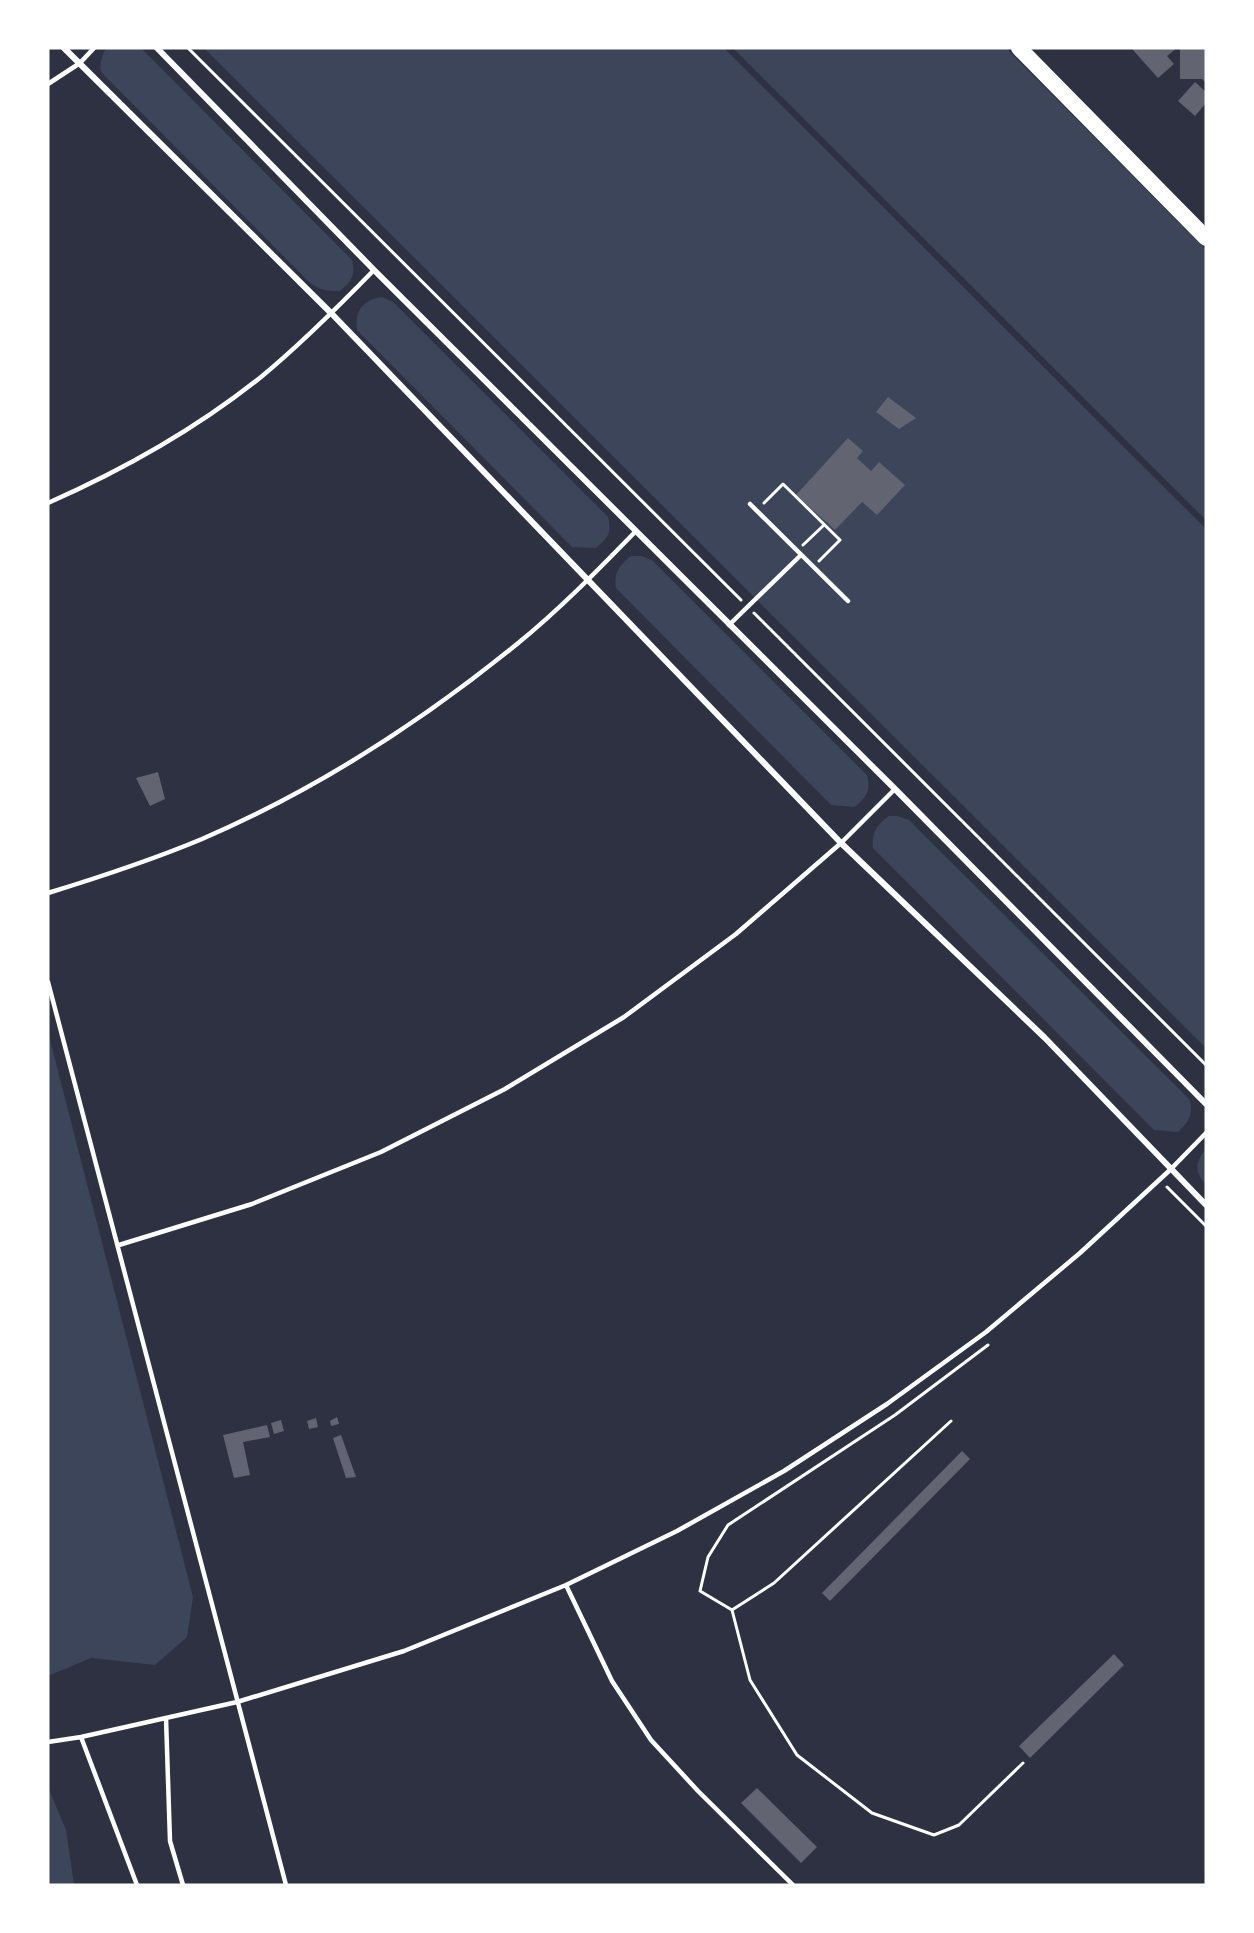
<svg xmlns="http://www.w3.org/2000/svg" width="1254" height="1933" viewBox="0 0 1254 1933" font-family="'Public Sans',sans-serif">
	<rect width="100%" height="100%" fill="#2d3142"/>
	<!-- green -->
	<path fill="#3c4559" d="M 106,48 L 141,48 L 352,260 C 356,275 352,281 340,291 C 326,291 318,290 307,280 L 101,72 C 99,63 102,56 106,48 Z
		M 204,48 L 724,48 L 1206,529 L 1206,1048 Z
		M 733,48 L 1006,48 L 1206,250 L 1206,520 Z
		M 382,297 L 393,302 L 608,517 C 612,533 608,538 596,548 L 572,547 L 357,330 C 354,311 364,299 382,297 Z
		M 631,556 L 641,556 L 652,560 L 867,775 C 871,791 867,796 855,807 L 831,805 L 616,588 C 613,573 620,564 631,556 Z
		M 889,816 L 898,816 L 909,820 L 1190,1100 C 1193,1116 1189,1121 1178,1132 L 1154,1130 L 873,848 C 871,834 877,824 889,816 Z
		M 48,1032 L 193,1597 L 187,1637 L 155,1665 L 91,1658 L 48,1676 Z
		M 1206,1149 L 1206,1185 C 1194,1172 1195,1162 1206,1149 Z
		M 48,1787 L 66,1830 L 74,1884 L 71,1885 L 48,1885 Z"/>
	<!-- building -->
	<path fill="#626471" d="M 1135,48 L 1177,48 L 1167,56 L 1174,64 L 1158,78 L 1133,50 Z
		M 1180,48 L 1206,48 L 1206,83 L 1202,79 L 1180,79 Z
		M 1195,82 L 1206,92 L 1206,103 L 1195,116 L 1178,101 Z
		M 888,397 L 916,418 L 899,429 L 876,412 Z
		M 848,438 L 863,451 L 857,458 L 871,471 L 879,462 L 905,485 L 877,515 L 862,502 L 835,530 L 796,495 Z
		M 158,772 L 165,799 L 150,806 L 136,778 Z
		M 337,1417 L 339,1424 L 331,1426 L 330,1421 Z
		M 316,1418 L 318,1427 L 309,1429 L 307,1421 Z
		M 281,1420 L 284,1431 L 274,1434 L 271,1423 Z
		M 267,1425 L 270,1437 L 243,1442 L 250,1475 L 234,1478 L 223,1435 Z
		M 341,1435 L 356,1477 L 346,1478 L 333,1438 Z
		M 962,1451 L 970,1459 L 830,1601 L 822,1593 Z
		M 1114,1654 L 1124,1665 L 1030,1758 L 1019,1746 Z
		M 757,1788 L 817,1847 L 801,1863 L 741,1803 Z"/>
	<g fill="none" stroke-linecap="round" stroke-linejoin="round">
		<!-- path -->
		<path stroke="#fff" stroke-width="3" d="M 188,48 L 741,600
			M 764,503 L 783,484 L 840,540 L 819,561
			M 803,545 L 824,525
			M 754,613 L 1206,1065
			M 1167,1187 L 1206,1226
			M 951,1421 L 774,1583 L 732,1610 L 700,1591 L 708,1557 L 728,1525 L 895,1415 L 988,1345
			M 732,1610 L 750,1680 L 797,1755 L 872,1813 L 934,1835 L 959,1825 L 1023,1763"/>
		<!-- service -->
		<path stroke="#fff" stroke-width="4.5" d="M 48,84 L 80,63 L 94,48
			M 48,503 C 123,470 196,429 261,377 C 301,344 338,307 374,270
			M 750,504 L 848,601
			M 729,625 L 801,555
			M 48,893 C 100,877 152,860 202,839 C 316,790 421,722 517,644 C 559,610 598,570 635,532
			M 48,982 L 286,1885
			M 119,1245 L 252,1204 L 381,1152 L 505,1089 L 624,1017 L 736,934 L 841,843 L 895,789
			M 566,1585 L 612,1681 L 651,1740 L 698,1791 L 793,1885
			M 166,1718 L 170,1841 L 183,1885
			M 81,1737 L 137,1885
			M 48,1742 L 81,1737 L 237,1702 L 404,1651 L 566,1585 L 677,1531 L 784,1471 L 887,1404 L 986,1332 L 1080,1253 L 1170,1170 L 1206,1133"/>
		<!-- minor -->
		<path stroke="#fff" stroke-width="6" d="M 64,48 L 332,314 L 841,843 L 1045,1038 L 1206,1205
			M 157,48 L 374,270 L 895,789 L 1206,1104"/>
		<!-- trunk -->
		<path stroke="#fff" stroke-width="16" d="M 1019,48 L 1206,238"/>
	</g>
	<!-- border -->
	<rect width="1254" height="1933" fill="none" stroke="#ffffff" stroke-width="99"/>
</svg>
